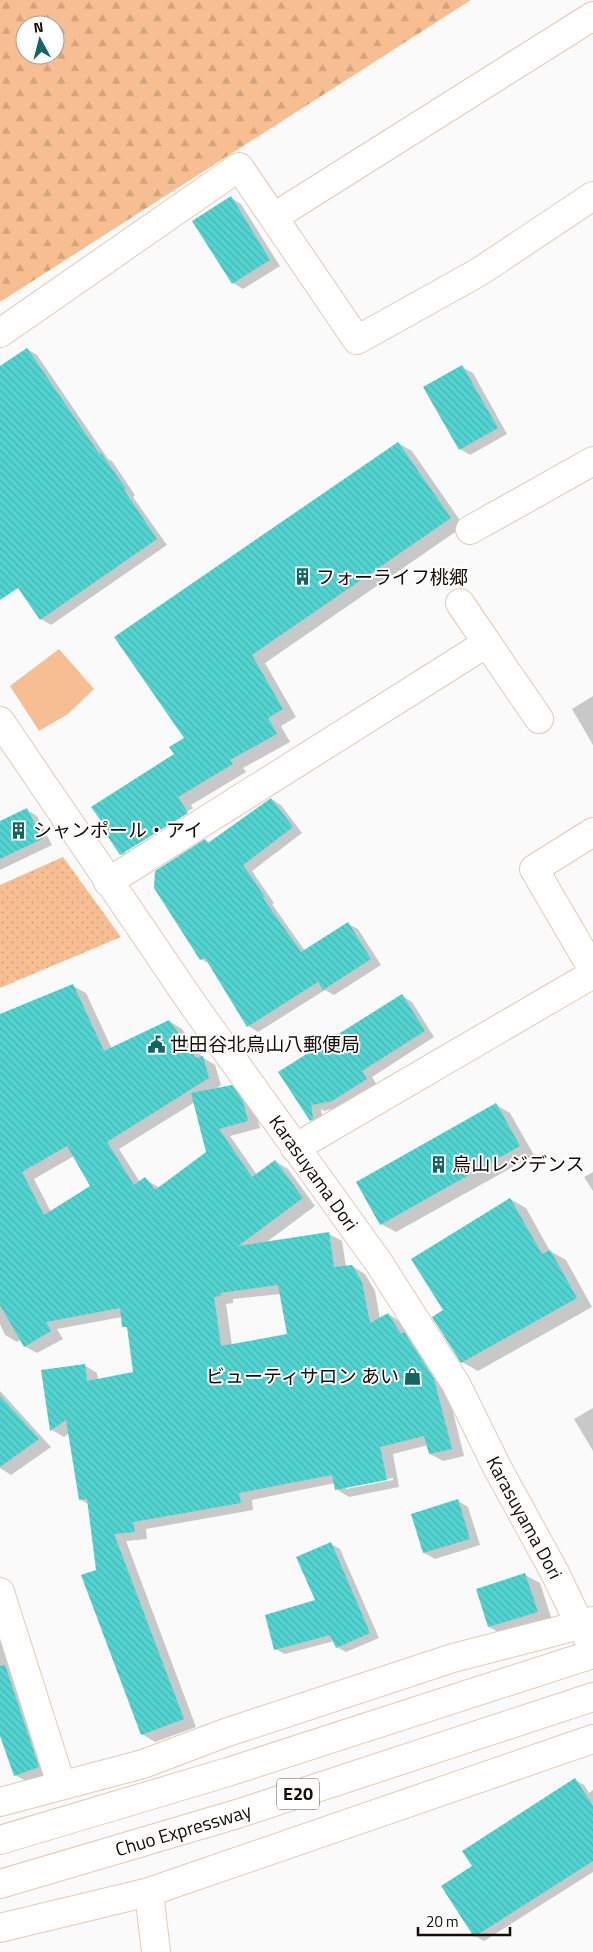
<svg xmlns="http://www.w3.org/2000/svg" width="593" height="1952" viewBox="0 0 593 1952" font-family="'Titillium Web','Noto Sans JP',sans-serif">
	<defs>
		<pattern id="forest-firs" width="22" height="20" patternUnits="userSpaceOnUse" patternTransform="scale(1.25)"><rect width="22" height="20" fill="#f7bf91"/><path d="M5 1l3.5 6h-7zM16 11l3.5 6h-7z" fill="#d3a37b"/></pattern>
		<pattern id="garden-dots" width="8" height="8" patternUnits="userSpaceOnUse" patternTransform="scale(1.25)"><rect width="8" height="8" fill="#f7bf91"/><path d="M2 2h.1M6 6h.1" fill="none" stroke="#d3a37b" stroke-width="1.8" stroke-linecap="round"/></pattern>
		<pattern id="building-back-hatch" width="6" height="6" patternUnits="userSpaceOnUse" patternTransform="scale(1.25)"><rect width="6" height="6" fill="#52d4d1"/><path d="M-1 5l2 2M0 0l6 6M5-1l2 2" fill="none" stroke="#47b5b2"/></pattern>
	</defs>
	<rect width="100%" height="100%" fill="#fafafa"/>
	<!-- grass -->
	<path fill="#f7bf91" d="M 59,649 L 94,689 L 68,714 L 39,731 L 10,686 Z"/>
	<!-- forest -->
	<path fill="url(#forest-firs)" fill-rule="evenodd" d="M 0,0 L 471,0 L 0,302 ZM 25,25 L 55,25 L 55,55 L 25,55 Z"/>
	<!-- garden -->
	<path fill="url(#garden-dots)" d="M 63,857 L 121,937 L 0,988 L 0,885 Z"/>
	<!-- shadow -->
	<path fill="#0003" fill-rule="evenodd" d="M 231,198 L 241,204 L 280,266 L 243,289 L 233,283 Z
		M 27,349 L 37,355 L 108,459 L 112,461 L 135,495 L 133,497 L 167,545 L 51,625 L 41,619 L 0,546 L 0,367 Z
		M 462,367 L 473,373 L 507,434 L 470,455 L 460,449 Z
		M 398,443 L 412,451 L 464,526 L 265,663 L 296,717 L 281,726 L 290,742 L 243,768 L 246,772 L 191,805 L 201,821 L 134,862 L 121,854 L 186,738 ZM 193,808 L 194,811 L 125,853 L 125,850 Z
		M 593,696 L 593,745 L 572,709 Z
		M 271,799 L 281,805 L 302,833 L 252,871 L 274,903 L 272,904 L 305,951 L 348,924 L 358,929 L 381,965 L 334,995 L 325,990 L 258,1032 L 248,1026 L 210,964 L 201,959 L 205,841 L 209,843 Z
		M 27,810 L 37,816 L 52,845 L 0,870 L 0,822 Z
		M 73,986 L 86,993 L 112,1049 L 169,1021 L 182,1029 L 202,1057 L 215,1065 L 221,1085 L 214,1090 L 232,1087 L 245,1094 L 255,1109 L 260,1128 L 230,1136 L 257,1175 L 276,1162 L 288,1169 L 315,1206 L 264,1244 L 329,1234 L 342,1241 L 346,1267 L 352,1266 L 365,1274 L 375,1291 L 380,1319 L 388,1314 L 401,1322 L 447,1388 L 464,1456 L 443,1461 L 430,1454 L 428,1445 L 393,1454 L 399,1487 L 349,1497 L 336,1489 L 335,1483 L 252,1500 L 253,1510 L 146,1529 L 147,1539 L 126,1541 L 196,1727 L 155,1742 L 142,1734 L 83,1576 L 98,1570 L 88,1504 L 81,1500 L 69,1433 L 64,1437 L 52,1430 L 84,1365 L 97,1373 L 98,1380 L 134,1373 L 129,1330 L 124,1326 L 122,1317 L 57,1329 L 63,1339 L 37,1353 L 24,1346 L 21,1339 L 17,1342 L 5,1335 L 0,1324 L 0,1015 ZM 195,1102 L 207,1153 L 160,1188 L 145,1179 L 140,1182 L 119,1149 ZM 74,1156 L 92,1187 L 51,1212 L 34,1179 ZM 281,1294 L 288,1335 L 232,1345 L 226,1304 L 233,1303 L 233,1299 ZM 393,1478 L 393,1480 L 346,1489 L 346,1487 Z
		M 402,996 L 412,1002 L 434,1037 L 372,1077 L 377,1085 L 343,1106 L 324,1111 L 321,1109 L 323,1125 L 321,1126 L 311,1120 L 280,1072 Z
		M 496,1105 L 510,1113 L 534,1155 L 396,1232 L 381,1224 Z
		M 593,1172 L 593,1191 L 584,1177 Z
		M 510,1199 L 526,1208 L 550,1251 L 566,1260 L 592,1307 L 478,1371 L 462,1362 L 444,1311 Z
		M 0,1391 L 51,1447 L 11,1475 L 0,1468 Z
		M 593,1408 L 593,1451 L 574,1419 Z
		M 458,1501 L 468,1507 L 480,1545 L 435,1559 L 424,1553 L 413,1515 Z
		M 331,1544 L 340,1549 L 379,1638 L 346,1652 L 337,1647 L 334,1641 L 285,1654 L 275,1649 L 317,1601 Z
		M 525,1575 L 540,1583 L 552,1620 L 504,1635 L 489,1627 Z
		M 0,1622 L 54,1776 L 31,1784 L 15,1775 L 2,1737 L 0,1737 Z
		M 575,1780 L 584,1785 L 589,1793 L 593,1790 L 593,1872 L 484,1941 L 475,1936 L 474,1866 Z"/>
	<!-- building -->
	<path fill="url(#building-back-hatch)" fill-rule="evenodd" d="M 231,196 L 270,260 L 232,284 L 192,221 Z
		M 27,348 L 100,455 L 101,453 L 126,489 L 124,490 L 157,539 L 40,620 L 18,588 L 0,600 L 0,366 Z
		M 462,365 L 498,428 L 459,450 L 423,387 Z
		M 398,442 L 451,518 L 252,655 L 283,709 L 268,718 L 277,734 L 230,760 L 233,764 L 178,797 L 188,813 L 120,855 L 106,834 L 109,832 L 91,807 L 174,754 L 169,747 L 184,738 L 114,637 Z
		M 271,798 L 293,827 L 243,865 L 265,897 L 263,898 L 301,952 L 348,922 L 371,959 L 323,990 L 318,982 L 247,1027 L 205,958 L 200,960 L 154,888 L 155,871 L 205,839 L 208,843 Z
		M 27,808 L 42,839 L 0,859 L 0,821 Z
		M 73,984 L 104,1051 L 169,1020 L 196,1058 L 203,1056 L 209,1078 L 107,1142 L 134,1185 L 145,1177 L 155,1190 L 206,1152 L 191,1093 L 232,1085 L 243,1101 L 248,1121 L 219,1129 L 252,1177 L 275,1160 L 303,1198 L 238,1246 L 329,1232 L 334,1267 L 352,1265 L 362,1282 L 370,1323 L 388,1313 L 401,1334 L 404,1332 L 434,1379 L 452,1449 L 429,1454 L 424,1436 L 380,1447 L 387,1480 L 335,1490 L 332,1475 L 239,1493 L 241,1503 L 133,1522 L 135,1532 L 114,1534 L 184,1719 L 141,1735 L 81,1575 L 96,1570 L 87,1499 L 79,1500 L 66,1420 L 50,1431 L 41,1370 L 85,1364 L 87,1381 L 133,1372 L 127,1327 L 122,1327 L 120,1308 L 46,1322 L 51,1331 L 24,1347 L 0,1305 L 0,1014 ZM 67,1146 L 90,1186 L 44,1215 L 22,1172 ZM 278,1285 L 287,1334 L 221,1346 L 214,1297 L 221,1296 L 220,1293 Z
		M 402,994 L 425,1031 L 362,1071 L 367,1079 L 332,1101 L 313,1105 L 311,1102 L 313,1119 L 310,1121 L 278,1072 Z
		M 496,1103 L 520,1146 L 380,1225 L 356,1182 Z
		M 510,1198 L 542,1254 L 550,1250 L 577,1298 L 461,1363 L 432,1317 L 443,1310 L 411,1259 Z
		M 0,1396 L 39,1439 L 0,1467 Z
		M 458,1499 L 470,1539 L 423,1553 L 411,1514 Z
		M 331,1542 L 370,1633 L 336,1648 L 330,1635 L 274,1650 L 265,1615 L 315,1600 L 296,1557 Z
		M 525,1573 L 538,1612 L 488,1627 L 476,1589 Z
		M 5,1665 L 39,1767 L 14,1776 L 0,1736 L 0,1666 Z
		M 575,1778 L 593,1806 L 593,1861 L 474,1937 L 441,1886 L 472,1866 L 462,1851 Z"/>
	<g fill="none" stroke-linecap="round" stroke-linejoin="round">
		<defs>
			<path id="minor" d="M 274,217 L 593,16
				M 0,333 L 239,167 L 357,340 L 479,272 L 593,196
				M 470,530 L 593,461
				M 487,643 L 539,719
				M 593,832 L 534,869 L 593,970
				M 108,882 L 487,643 L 460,603
				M 295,1148 L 593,974
				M 0,1592 L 61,1784
				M 0,1802 L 143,1764 L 225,1733 L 453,1658 L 580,1625 L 593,1621
				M 149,1892 L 156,1952
				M 0,1928 L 149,1892 L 593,1739"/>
			<g id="tertiary">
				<path id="s1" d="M 0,721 L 194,1006 L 379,1263 L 456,1384 L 498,1469 L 555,1573 L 580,1625 L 593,1646"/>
			</g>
			<g id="motorway">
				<path d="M 0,1840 L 228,1772 L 593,1654"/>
				<path id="s2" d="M 0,1884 L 237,1814 L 593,1697"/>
			</g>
		</defs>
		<!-- minor casing -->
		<use href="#minor" stroke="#e7c9b0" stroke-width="30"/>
		<!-- tertiary casing -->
		<use href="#tertiary" stroke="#e7c9b0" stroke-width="30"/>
		<!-- motorway casing -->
		<use href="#motorway" stroke="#e7c9b0" stroke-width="30"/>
		<!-- minor -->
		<use href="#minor" stroke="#fff" stroke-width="28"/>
		<!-- tertiary -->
		<use href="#tertiary" stroke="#fff" stroke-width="28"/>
		<!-- motorway -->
		<use href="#motorway" stroke="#fff" stroke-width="28"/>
	</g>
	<!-- icons -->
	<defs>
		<symbol id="building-bare" viewBox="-9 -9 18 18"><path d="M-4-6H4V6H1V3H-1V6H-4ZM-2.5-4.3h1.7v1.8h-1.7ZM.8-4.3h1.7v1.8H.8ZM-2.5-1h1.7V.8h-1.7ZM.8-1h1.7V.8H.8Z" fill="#156463" stroke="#fff" stroke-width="2.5" paint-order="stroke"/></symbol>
		<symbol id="civic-bare" viewBox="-9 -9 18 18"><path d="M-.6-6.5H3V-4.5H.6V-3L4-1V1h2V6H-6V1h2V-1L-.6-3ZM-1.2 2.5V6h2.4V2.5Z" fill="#156463" stroke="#fff" stroke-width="2.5" paint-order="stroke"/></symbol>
		<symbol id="shop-bare" viewBox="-9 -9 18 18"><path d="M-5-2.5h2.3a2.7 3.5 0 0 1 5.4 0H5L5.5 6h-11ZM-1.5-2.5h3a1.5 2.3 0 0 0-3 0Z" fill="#156463" stroke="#fff" stroke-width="2.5" paint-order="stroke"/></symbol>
	</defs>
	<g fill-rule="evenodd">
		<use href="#building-bare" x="290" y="564" width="25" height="25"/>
		<use href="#building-bare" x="6" y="818" width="25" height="25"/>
		<use href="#civic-bare" x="144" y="1032" width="25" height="25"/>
		<use href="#building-bare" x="426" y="1152" width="25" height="25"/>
		<use href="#shop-bare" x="400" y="1364" width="25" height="25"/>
	</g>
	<g text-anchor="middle" stroke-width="4" stroke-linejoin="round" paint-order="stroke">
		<!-- shield labels -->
		<rect fill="#fff" stroke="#5c554f" stroke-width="1" x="277" y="1778.5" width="42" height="31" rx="4"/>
		<g font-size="18" font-weight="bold" fill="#160c04">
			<text x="298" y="1800">E20</text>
		</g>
		<!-- poi labels -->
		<g font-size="19" fill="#160c04" stroke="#fff" text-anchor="start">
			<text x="316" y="584">フォーライフ桃郷</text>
			<text x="33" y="837">シャンポール・アイ</text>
			<text x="170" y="1051">世田谷北烏山八郵便局</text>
			<text x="452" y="1171">烏山レジデンス</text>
			<text x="399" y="1383" text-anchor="end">ビューティサロン あい</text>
		</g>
		<!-- street labels -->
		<g font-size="19" fill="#160c04" stroke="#fff">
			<text dy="7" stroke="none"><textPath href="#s1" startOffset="550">Karasuyama Dori</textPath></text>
			<text dy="7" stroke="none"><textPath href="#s1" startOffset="955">Karasuyama Dori</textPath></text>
			<text dy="7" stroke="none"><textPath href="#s2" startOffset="191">Chuo Expressway</textPath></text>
		</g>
	</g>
	<!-- north arrow -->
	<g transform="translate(40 40) rotate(353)"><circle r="24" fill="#ffffff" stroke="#a29e9b"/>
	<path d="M0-4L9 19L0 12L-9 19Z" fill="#156463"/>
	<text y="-8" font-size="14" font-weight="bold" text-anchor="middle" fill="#160c04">N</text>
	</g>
	<!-- scale -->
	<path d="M418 1927v8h92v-8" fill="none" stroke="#160c04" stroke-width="2.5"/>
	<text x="426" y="1927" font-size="15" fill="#160c04" stroke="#ffffff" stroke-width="4" paint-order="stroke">20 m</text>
</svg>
